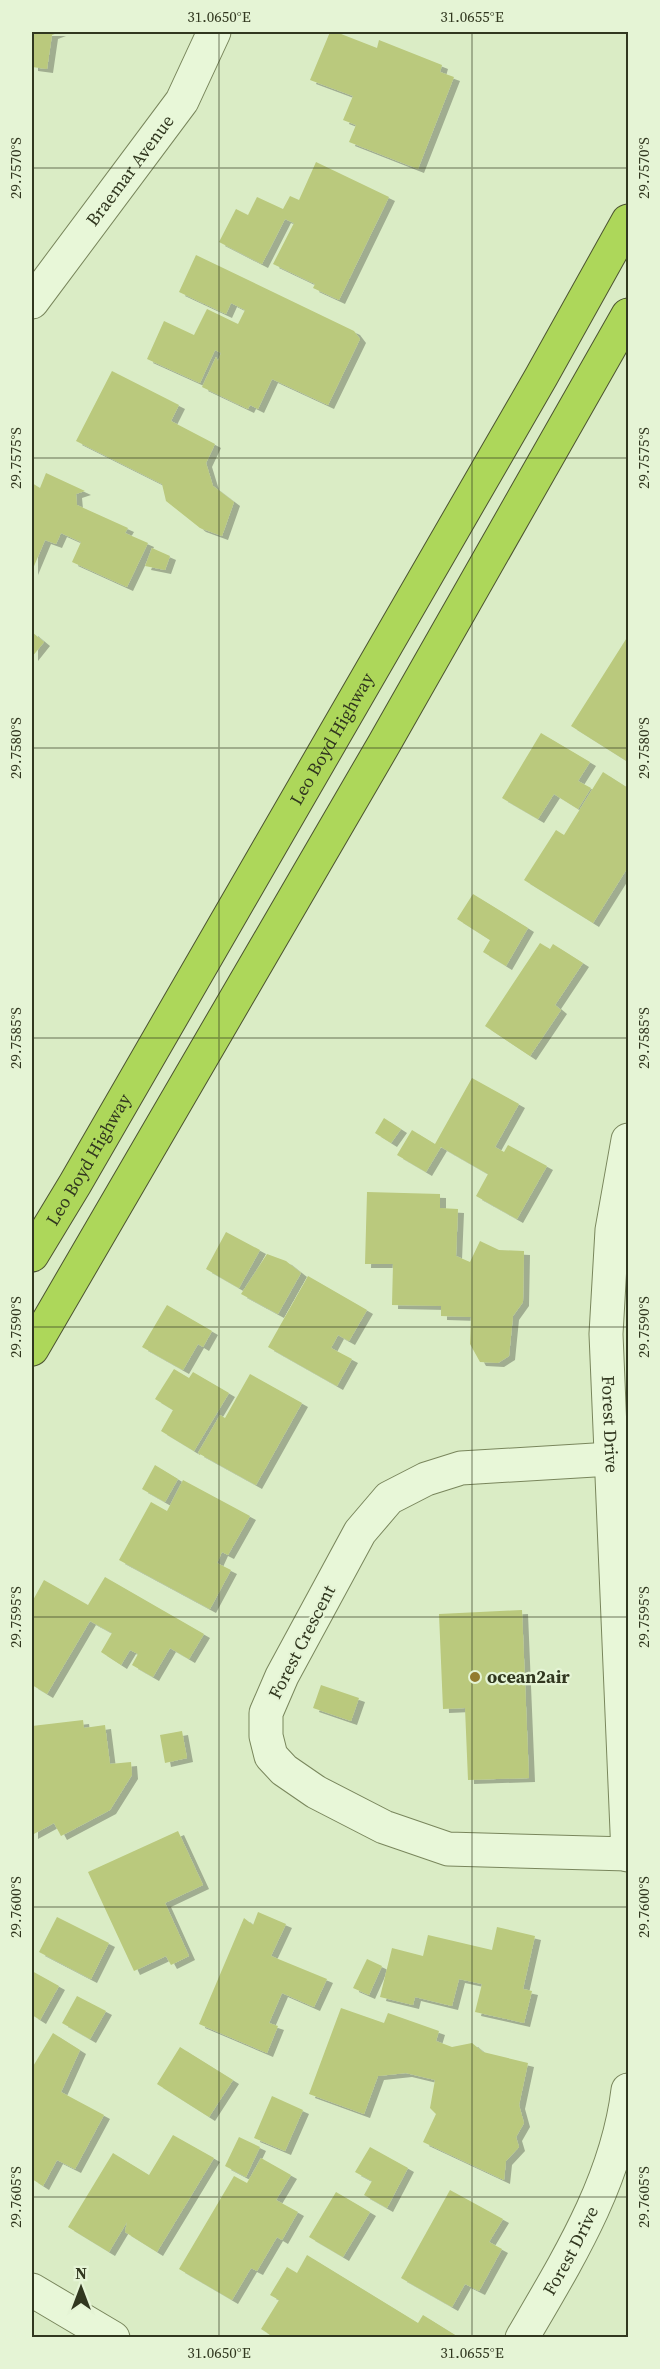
<svg xmlns="http://www.w3.org/2000/svg" width="660" height="2369" viewBox="0 0 660 2369" font-family="'Source Serif 4',serif">
	<defs>
		<filter id="shadow"><feDropShadow dx="6" dy="4" stdDeviation="0" flood-color="#0004"/></filter>
	</defs>
	<rect width="100%" height="100%" fill="#daecc5"/>
	<!-- building -->
	<path fill="#bac97d" filter="url(#shadow)" d="M 32,32 L 60,32 L 52,35 L 47,69 L 32,67 Z
		M 330,32 L 336,32 L 377,48 L 379,40 L 442,65 L 440,72 L 454,77 L 418,169 L 349,142 L 356,125 L 343,120 L 353,96 L 310,80 Z
		M 316,162 L 389,197 L 339,300 L 313,288 L 315,284 L 273,264 L 294,223 L 285,219 L 262,264 L 219,242 L 236,209 L 248,215 L 257,197 L 283,209 L 290,196 L 299,200 Z
		M 196,255 L 354,331 L 360,339 L 328,405 L 272,379 L 258,409 L 250,405 L 248,409 L 202,387 L 216,357 L 218,361 L 221,353 L 215,350 L 200,383 L 147,359 L 164,321 L 194,335 L 207,309 L 238,324 L 245,310 L 231,303 L 226,314 L 179,292 Z
		M 112,371 L 179,405 L 171,421 L 215,444 L 206,463 L 213,486 L 234,502 L 222,536 L 200,528 L 166,501 L 162,484 L 76,441 Z
		M 46,473 L 85,491 L 76,494 L 77,505 L 128,528 L 125,533 L 148,543 L 127,587 L 72,562 L 81,542 L 61,533 L 56,544 L 45,540 L 32,571 L 32,483 L 40,488 Z
		M 152,548 L 170,556 L 165,570 L 145,566 Z
		M 32,632 L 44,642 L 32,657 Z
		M 628,636 L 628,762 L 571,726 Z
		M 541,733 L 590,762 L 578,781 L 591,788 L 578,809 L 554,794 L 538,819 L 502,798 Z
		M 603,772 L 628,788 L 628,867 L 593,923 L 524,880 L 556,830 L 564,835 Z
		M 473,894 L 528,928 L 506,966 L 483,952 L 490,940 L 457,919 Z
		M 540,943 L 550,949 L 553,944 L 583,963 L 555,1005 L 561,1010 L 530,1056 L 485,1026 Z
		M 472,1078 L 519,1104 L 495,1147 L 504,1152 L 508,1145 L 547,1166 L 517,1219 L 476,1196 L 488,1174 L 441,1147 L 426,1172 L 397,1155 L 412,1130 L 435,1144 Z
		M 384,1118 L 401,1129 L 391,1143 L 375,1133 Z
		M 367,1192 L 440,1194 L 440,1208 L 458,1209 L 456,1256 L 470,1262 L 480,1241 L 499,1250 L 524,1251 L 523,1302 L 513,1316 L 509,1356 L 498,1363 L 480,1362 L 470,1344 L 471,1317 L 441,1316 L 441,1306 L 392,1305 L 393,1264 L 365,1264 Z
		M 226,1232 L 260,1250 L 239,1288 L 206,1269 Z
		M 267,1254 L 286,1261 L 301,1273 L 278,1314 L 241,1294 Z
		M 308,1276 L 367,1310 L 349,1341 L 338,1335 L 331,1348 L 352,1359 L 337,1386 L 268,1347 Z
		M 167,1305 L 212,1331 L 203,1347 L 198,1344 L 183,1370 L 142,1347 Z
		M 174,1369 L 189,1378 L 193,1372 L 229,1393 L 194,1451 L 161,1431 L 173,1410 L 155,1399 Z
		M 250,1374 L 302,1403 L 256,1485 L 198,1453 L 220,1415 L 225,1418 Z
		M 155,1465 L 178,1479 L 165,1502 L 142,1489 Z
		M 183,1480 L 250,1516 L 228,1555 L 222,1552 L 217,1563 L 231,1570 L 210,1609 L 119,1560 L 151,1502 L 167,1511 Z
		M 105,1577 L 204,1634 L 189,1659 L 170,1648 L 153,1677 L 132,1665 L 138,1654 L 130,1650 L 121,1665 L 101,1652 L 112,1633 L 90,1621 L 47,1694 L 32,1685 L 32,1602 L 44,1580 L 88,1605 Z
		M 522,1610 L 529,1778 L 468,1780 L 465,1708 L 443,1709 L 439,1614 Z
		M 321,1685 L 359,1698 L 351,1721 L 313,1708 Z
		M 83,1720 L 84,1728 L 105,1725 L 110,1764 L 131,1762 L 132,1775 L 110,1810 L 61,1836 L 54,1823 L 32,1835 L 32,1726 Z
		M 182,1731 L 187,1758 L 165,1763 L 160,1735 Z
		M 178,1831 L 203,1885 L 165,1903 L 189,1956 L 171,1965 L 166,1956 L 134,1971 L 88,1872 Z
		M 258,1912 L 286,1924 L 271,1956 L 327,1979 L 314,2007 L 282,1993 L 269,2023 L 278,2026 L 267,2053 L 199,2024 L 244,1918 L 253,1925 Z
		M 57,1917 L 109,1943 L 91,1979 L 39,1952 Z
		M 497,1927 L 535,1936 L 523,1989 L 532,1991 L 524,2023 L 475,2012 L 482,1984 L 459,1979 L 452,2006 L 415,1997 L 413,2005 L 380,1997 L 392,1948 L 423,1956 L 428,1935 L 492,1950 Z
		M 367,1959 L 382,1966 L 369,1995 L 353,1988 Z
		M 32,1971 L 59,1986 L 40,2020 L 32,2015 Z
		M 77,1996 L 106,2011 L 90,2039 L 62,2023 Z
		M 341,2008 L 384,2023 L 388,2013 L 439,2031 L 436,2041 L 452,2047 L 472,2043 L 483,2052 L 528,2063 L 519,2105 L 524,2123 L 516,2137 L 519,2147 L 506,2161 L 504,2180 L 423,2142 L 436,2114 L 430,2108 L 435,2080 L 406,2073 L 378,2076 L 364,2114 L 309,2094 Z
		M 53,2033 L 80,2050 L 61,2092 L 104,2115 L 75,2169 L 57,2160 L 43,2186 L 32,2179 L 32,2068 Z
		M 180,2047 L 233,2080 L 209,2117 L 157,2084 Z
		M 272,2096 L 303,2110 L 285,2151 L 254,2138 Z
		M 173,2135 L 214,2158 L 157,2252 L 125,2232 L 127,2222 L 109,2252 L 68,2227 L 113,2153 L 149,2175 Z
		M 239,2137 L 260,2147 L 246,2177 L 225,2166 Z
		M 370,2147 L 408,2168 L 387,2208 L 364,2195 L 372,2181 L 355,2172 Z
		M 261,2158 L 291,2175 L 276,2200 L 298,2212 L 282,2240 L 277,2237 L 257,2271 L 251,2268 L 232,2300 L 179,2269 L 234,2176 L 247,2183 Z
		M 450,2190 L 503,2219 L 489,2242 L 502,2249 L 479,2291 L 465,2284 L 452,2307 L 401,2278 Z
		M 336,2192 L 370,2212 L 343,2257 L 309,2237 Z
		M 307,2255 L 418,2323 L 423,2315 L 460,2338 L 275,2338 L 261,2329 L 279,2300 L 270,2295 L 287,2267 L 297,2273 Z"/>
	<g fill="none" stroke-linecap="round" stroke-linejoin="round">
		<defs>
			<g id="minor">
				<path id="s1" d="M 32,302 L 182,101 L 214,32"/>
				<path id="s2" d="M 628,1140 L 612,1230 L 606,1334 L 628,1855"/>
				<path d="M 611,1459 L 461,1468 L 426,1479 L 389,1498 L 360,1532 L 282,1676 L 266,1713 L 266,1736 L 271,1756 L 284,1770 L 316,1792 L 384,1827 L 448,1849 L 628,1854"/>
				<path d="M 32,2290 L 113,2338"/>
				<path id="s3" d="M 522,2338 C 568,2259 617,2181 628,2090"/>
			</g>
			<g id="highway">
				<path id="s4" d="M 32,1255 L 75,1184 L 541,377 L 628,221"/>
				<path d="M 32,1349 L 384,744 L 628,315"/>
			</g>
		</defs>
		<!-- minor casing -->
		<use href="#minor" stroke="#79865c" stroke-width="35"/>
		<!-- highway casing -->
		<use href="#highway" stroke="#4c5430" stroke-width="35"/>
		<!-- minor -->
		<use href="#minor" stroke="#e8f7d8" stroke-width="33"/>
		<!-- highway -->
		<use href="#highway" stroke="#add75a" stroke-width="33"/>
	</g>
	<!-- ticks -->
	<path fill="none" stroke="#31371f" stroke-width="1.5" stroke-opacity="0.45" d="M 219,32 L 219,2338M 472,32 L 472,2338M 32,168 L 628,168M 32,458 L 628,458M 32,748 L 628,748M 32,1038 L 628,1038M 32,1327 L 628,1327M 32,1617 L 628,1617M 32,1907 L 628,1907M 32,2197 L 628,2197"/>
	<!-- markers -->
	<circle fill="#937b2f" stroke="#e5f4d5" stroke-width="2" cx="475" cy="1677" r="6"/>
	<g text-anchor="middle" stroke-width="4.5" stroke-linejoin="round" paint-order="stroke">
		<!-- street labels -->
		<g font-size="18" fill="#31371f" stroke="#e5f4d5">
			<text dy="6" stroke="none"><textPath href="#s1" startOffset="164">Braemar Avenue</textPath></text>
			<text dy="6" stroke="none"><textPath href="#s4" startOffset="597">Leo Boyd Highway</textPath></text>
			<text dy="6" stroke="none"><textPath href="#s4" startOffset="111">Leo Boyd Highway</textPath></text>
			<text dy="6" stroke="none"><textPath href="#s2" startOffset="286">Forest Drive</textPath></text>
			<text transform="translate(302 1642) rotate(-63)" y="6">Forest Crescent</text>
			<text dy="6" stroke="none"><textPath href="#s3" startOffset="100">Forest Drive</textPath></text>
		</g>
		<!-- poi labels -->
		<g font-size="18" font-weight="bold" fill="#31371f" stroke="#e5f4d5" text-anchor="start">
			<text x="487" y="1683">ocean2air</text>
		</g>
	</g>
	<!-- border -->
	<rect width="660" height="2369" fill="none" stroke="#e5f4d5" stroke-width="66"/>
	<!-- north arrow -->
	<g transform="translate(81 2288)" stroke="#e5f4d5" stroke-width="4.5" paint-order="stroke">
	<path d="M0-4.5L10 22L0 15L-10 22Z" fill="#31371f"/>
	<text y="-9" font-size="16" font-weight="bold" text-anchor="middle" fill="#31371f">N</text>
	</g>
	<rect x="33" y="33" width="594" height="2303" fill="none" stroke="#31371f" stroke-width="2"/>
	<g font-size="15" text-anchor="middle" fill="#31371f">
		<text x="219" y="22">31.0650°E</text>
		<text x="472" y="22">31.0655°E</text>
		<text transform="translate(16 168) rotate(-90)" y="5">29.7570°S</text>
		<text transform="translate(644 168) rotate(-90)" y="5">29.7570°S</text>
		<text transform="translate(16 458) rotate(-90)" y="5">29.7575°S</text>
		<text transform="translate(644 458) rotate(-90)" y="5">29.7575°S</text>
		<text transform="translate(16 748) rotate(-90)" y="5">29.7580°S</text>
		<text transform="translate(644 748) rotate(-90)" y="5">29.7580°S</text>
		<text transform="translate(16 1038) rotate(-90)" y="5">29.7585°S</text>
		<text transform="translate(644 1038) rotate(-90)" y="5">29.7585°S</text>
		<text transform="translate(16 1327) rotate(-90)" y="5">29.7590°S</text>
		<text transform="translate(644 1327) rotate(-90)" y="5">29.7590°S</text>
		<text transform="translate(16 1617) rotate(-90)" y="5">29.7595°S</text>
		<text transform="translate(644 1617) rotate(-90)" y="5">29.7595°S</text>
		<text transform="translate(16 1907) rotate(-90)" y="5">29.7600°S</text>
		<text transform="translate(644 1907) rotate(-90)" y="5">29.7600°S</text>
		<text transform="translate(16 2197) rotate(-90)" y="5">29.7605°S</text>
		<text transform="translate(644 2197) rotate(-90)" y="5">29.7605°S</text>
		<text x="219" y="2358">31.0650°E</text>
		<text x="472" y="2358">31.0655°E</text>
	</g>
</svg>
